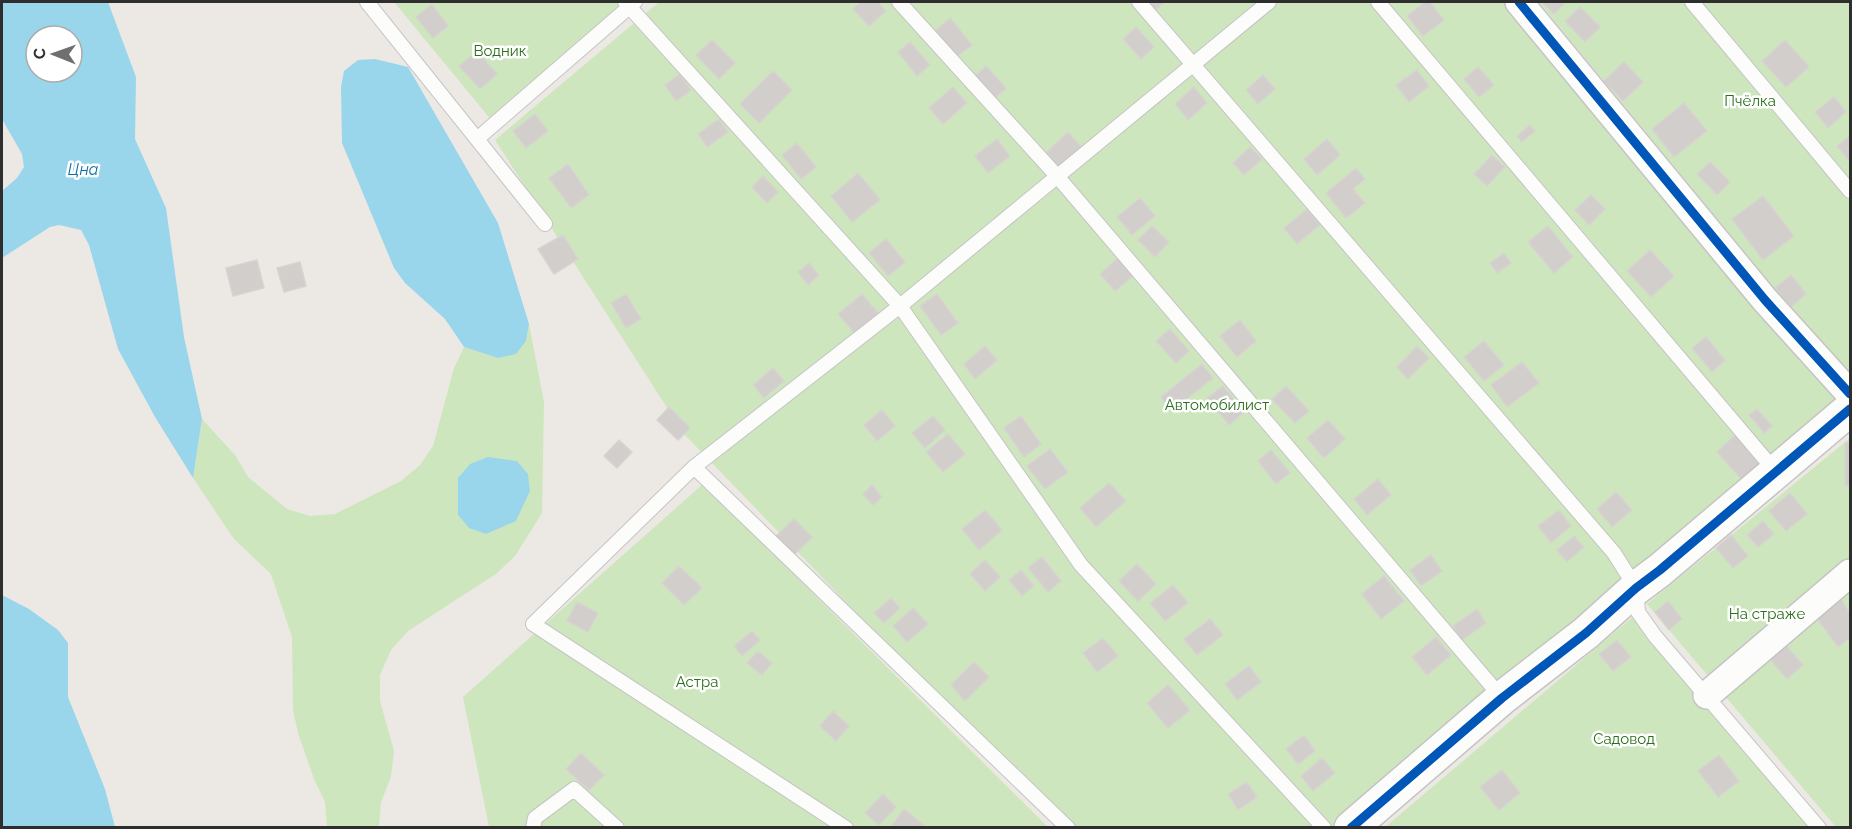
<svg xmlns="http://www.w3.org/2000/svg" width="1852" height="829" viewBox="0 0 1852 829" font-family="Raleway,sans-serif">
	<rect width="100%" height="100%" fill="#ece8e4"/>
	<!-- green -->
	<path fill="#cee6be" d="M 394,2 L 634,2 L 493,122 Z
		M 659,2 L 1512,2 L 1850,399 L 1343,827 L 1063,827 L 684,434 L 495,140 Z
		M 1539,2 L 1850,2 L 1850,380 Z
		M 529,324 L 544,402 L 542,513 L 515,556 L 496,574 L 408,631 L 391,650 L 380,675 L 380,701 L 394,751 L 391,777 L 381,802 L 379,827 L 327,827 L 325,802 L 314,779 L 298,733 L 293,710 L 292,637 L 271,574 L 234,539 L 193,478 L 202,419 L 235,455 L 248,477 L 287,509 L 310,516 L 335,514 L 401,481 L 420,465 L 433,446 L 454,368 L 464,347 L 498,358 L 526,341 Z
		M 1850,438 L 1850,827 L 1836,827 L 1647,604 Z
		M 703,484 L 1048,827 L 489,827 L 463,697 Z
		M 1634,616 L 1814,828 L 1384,828 Z"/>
	<!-- water -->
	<path fill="#99d6ec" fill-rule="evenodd" d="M 2,2 L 108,2 L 136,77 L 135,139 L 166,208 L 184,337 L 202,419 L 193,478 L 155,417 L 118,349 L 89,245 L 81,230 L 59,225 L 50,227 L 2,258 L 2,191 L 17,178 L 24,167 L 22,154 L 2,119 ZM 36,36 L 72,36 L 72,72 L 36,72 Z
		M 375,59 L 408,67 L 498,223 L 529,324 L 526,341 L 516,354 L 498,358 L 464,347 L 445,319 L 405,283 L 394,268 L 342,143 L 341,87 L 344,71 L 358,60 Z
		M 488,457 L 517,461 L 528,474 L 530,491 L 516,521 L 486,534 L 469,528 L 458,515 L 458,478 L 470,464 Z
		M 2,595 L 29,609 L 58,630 L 68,643 L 68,697 L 105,789 L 115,827 L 2,827 Z"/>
	<!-- building -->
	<path fill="#d1cecb" stroke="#d7d4d0" stroke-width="1.5" d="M 861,2 L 878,2 L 886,11 L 869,26 L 853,9 Z
		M 1149,2 L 1165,2 L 1156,10 Z
		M 1425,2 L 1430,2 L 1444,20 L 1423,36 L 1407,16 Z
		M 1542,2 L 1566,2 L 1554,14 Z
		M 432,4 L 448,26 L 433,38 L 416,17 Z
		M 1580,7 L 1600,27 L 1585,42 L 1565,21 Z
		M 950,18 L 972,45 L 956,57 L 935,31 Z
		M 1136,27 L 1154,47 L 1141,59 L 1123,39 Z
		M 712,40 L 735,63 L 719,79 L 696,55 Z
		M 1785,40 L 1809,67 L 1786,87 L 1762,61 Z
		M 910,42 L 930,65 L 917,76 L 898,52 Z
		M 477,51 L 497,74 L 480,89 L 459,66 Z
		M 1624,62 L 1643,82 L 1623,101 L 1604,81 Z
		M 986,66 L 1006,88 L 994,99 L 974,77 Z
		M 1478,67 L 1494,85 L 1479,97 L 1464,79 Z
		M 1417,70 L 1429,86 L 1409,102 L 1396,85 Z
		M 773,71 L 792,90 L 759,123 L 740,104 Z
		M 680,74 L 691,90 L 676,101 L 665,85 Z
		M 1263,75 L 1275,89 L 1258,104 L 1246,90 Z
		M 953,87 L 967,103 L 943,124 L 929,108 Z
		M 1194,87 L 1207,103 L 1188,120 L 1175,104 Z
		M 1834,97 L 1846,112 L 1828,128 L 1815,112 Z
		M 1684,103 L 1707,131 L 1674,157 L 1652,129 Z
		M 535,114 L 548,131 L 526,148 L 513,131 Z
		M 719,119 L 728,132 L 707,147 L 698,134 Z
		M 1530,125 L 1535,131 L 1522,142 L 1517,136 Z
		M 1068,132 L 1083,149 L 1061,169 L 1046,153 Z
		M 1850,136 L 1850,162 L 1837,146 Z
		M 997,139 L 1010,156 L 988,173 L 975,156 Z
		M 1327,139 L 1340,155 L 1317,175 L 1304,159 Z
		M 797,143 L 816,167 L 801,179 L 782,155 Z
		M 1250,147 L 1262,159 L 1244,175 L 1233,163 Z
		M 1492,155 L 1505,167 L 1487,186 L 1474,174 Z
		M 1710,162 L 1730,182 L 1717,195 L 1697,174 Z
		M 568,164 L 589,195 L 571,208 L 549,178 Z
		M 1356,168 L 1365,179 L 1353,189 L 1365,203 L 1346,218 L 1326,193 Z
		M 858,173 L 880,200 L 852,222 L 831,196 Z
		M 763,176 L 778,192 L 767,203 L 752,187 Z
		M 1591,195 L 1605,209 L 1589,225 L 1575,210 Z
		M 1763,196 L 1794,236 L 1763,260 L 1732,219 Z
		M 1140,198 L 1155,216 L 1132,235 L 1117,217 Z
		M 1307,209 L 1320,225 L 1297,244 L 1284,228 Z
		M 1152,226 L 1169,242 L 1155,257 L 1138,240 Z
		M 1548,226 L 1573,257 L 1554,273 L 1528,242 Z
		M 563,235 L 578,259 L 554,274 L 538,249 Z
		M 886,239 L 905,262 L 888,276 L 869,253 Z
		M 1650,250 L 1674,276 L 1651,297 L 1627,271 Z
		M 1504,253 L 1511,263 L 1497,273 L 1490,263 Z
		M 1118,258 L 1133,276 L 1115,291 L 1100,274 Z
		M 257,260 L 264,288 L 233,296 L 226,268 Z
		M 300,262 L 306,286 L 284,292 L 277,268 Z
		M 809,263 L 819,275 L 808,285 L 798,272 Z
		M 1791,275 L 1806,294 L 1791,307 L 1775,288 Z
		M 626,294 L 641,319 L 626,328 L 611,303 Z
		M 862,294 L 878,313 L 855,334 L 838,314 Z
		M 937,294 L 958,323 L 941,335 L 920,306 Z
		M 1240,320 L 1256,341 L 1237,357 L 1220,336 Z
		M 1170,329 L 1189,351 L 1176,363 L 1156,341 Z
		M 1706,337 L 1725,360 L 1712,372 L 1692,348 Z
		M 1484,341 L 1504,365 L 1484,381 L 1464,357 Z
		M 985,346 L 997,360 L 975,379 L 964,364 Z
		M 1417,346 L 1429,358 L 1408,379 L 1397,367 Z
		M 1522,362 L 1539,383 L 1507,407 L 1491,385 Z
		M 1202,364 L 1213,378 L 1171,411 L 1161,397 Z
		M 773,368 L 784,381 L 764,398 L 753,385 Z
		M 1223,386 L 1244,412 L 1229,425 L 1207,398 Z
		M 1286,386 L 1309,411 L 1295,423 L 1272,399 Z
		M 669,407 L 690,428 L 678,440 L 657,420 Z
		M 1757,409 L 1772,426 L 1764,433 L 1749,415 Z
		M 882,410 L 895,426 L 877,441 L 864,425 Z
		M 933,416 L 945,430 L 925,448 L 912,433 Z
		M 1021,416 L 1041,444 L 1024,457 L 1004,428 Z
		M 1328,420 L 1345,439 L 1324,458 L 1307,438 Z
		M 948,434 L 965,454 L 943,472 L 926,452 Z
		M 1736,434 L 1761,463 L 1742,480 L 1717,452 Z
		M 619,440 L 632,452 L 617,468 L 604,456 Z
		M 1845,443 L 1850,443 L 1850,486 L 1845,486 Z
		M 1050,449 L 1068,472 L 1045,489 L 1027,466 Z
		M 1271,450 L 1290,473 L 1276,484 L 1258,461 Z
		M 1378,479 L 1391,495 L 1367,515 L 1354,499 Z
		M 1109,483 L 1126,501 L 1096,527 L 1080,508 Z
		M 872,485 L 882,497 L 873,505 L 863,494 Z
		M 1616,492 L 1632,510 L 1612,527 L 1597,509 Z
		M 1790,493 L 1807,514 L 1786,531 L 1769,511 Z
		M 985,510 L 1002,530 L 979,550 L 962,529 Z
		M 1559,510 L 1571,526 L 1551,543 L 1538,526 Z
		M 794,519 L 812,537 L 794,555 L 776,536 Z
		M 1763,521 L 1774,534 L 1758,547 L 1747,535 Z
		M 1731,535 L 1748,556 L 1733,568 L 1716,548 Z
		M 1574,536 L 1584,547 L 1567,562 L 1557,550 Z
		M 1431,555 L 1442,571 L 1421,586 L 1410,570 Z
		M 1042,557 L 1061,581 L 1048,592 L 1028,568 Z
		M 985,560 L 1000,577 L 985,591 L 970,574 Z
		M 1137,564 L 1156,584 L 1138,601 L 1119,581 Z
		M 679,566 L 702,588 L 684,605 L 662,583 Z
		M 1021,570 L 1034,586 L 1022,596 L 1009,580 Z
		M 1384,576 L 1404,601 L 1381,619 L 1362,594 Z
		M 1173,585 L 1188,603 L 1165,621 L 1150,603 Z
		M 891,598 L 900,608 L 884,623 L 874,613 Z
		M 1841,599 L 1850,613 L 1850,638 L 1838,647 L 1816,617 Z
		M 1668,601 L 1682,619 L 1669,630 L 1655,612 Z
		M 577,602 L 598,613 L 588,632 L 567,621 Z
		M 913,608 L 928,624 L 907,642 L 893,626 Z
		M 1477,609 L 1486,623 L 1462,640 L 1453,626 Z
		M 1210,619 L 1223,635 L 1197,655 L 1184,639 Z
		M 752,631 L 760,640 L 742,656 L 734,646 Z
		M 1436,637 L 1451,655 L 1427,675 L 1412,657 Z
		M 1103,638 L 1118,656 L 1097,672 L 1083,653 Z
		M 1617,640 L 1631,657 L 1613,671 L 1599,654 Z
		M 1785,644 L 1803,665 L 1787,679 L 1769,658 Z
		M 758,651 L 772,663 L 762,675 L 747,663 Z
		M 974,662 L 989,677 L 965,701 L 951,685 Z
		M 1249,666 L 1261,682 L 1237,700 L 1225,684 Z
		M 1168,685 L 1190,710 L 1168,728 L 1147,703 Z
		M 833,711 L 849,726 L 836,741 L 820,726 Z
		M 1304,735 L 1315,751 L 1298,764 L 1286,749 Z
		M 581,753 L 604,775 L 589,790 L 566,769 Z
		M 1719,755 L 1739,781 L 1718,797 L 1698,771 Z
		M 1322,758 L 1335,773 L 1313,791 L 1301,776 Z
		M 1502,770 L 1520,793 L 1499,810 L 1480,787 Z
		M 1247,782 L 1257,797 L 1238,810 L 1228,794 Z
		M 883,794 L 896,807 L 879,825 L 865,813 Z
		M 904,809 L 927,828 L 890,828 Z"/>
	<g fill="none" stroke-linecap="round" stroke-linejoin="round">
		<defs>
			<path id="service" d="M 367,2 L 545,224
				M 625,2 L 900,306 L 1081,565 L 1324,828
				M 899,2 L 1057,176 L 1502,698
				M 1139,2 L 1614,553 L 1636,588 L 1638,612 L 1655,636 L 1819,828
				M 1378,2 L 1776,472
				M 1692,2 L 1850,191
				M 477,139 L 635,2
				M 694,467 L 1068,828
				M 533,828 L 535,818 L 574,789 L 617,828
				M 846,828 L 533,624 L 694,467 L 900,306 L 1269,2"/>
			<path id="minor" d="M 1519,2 L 1765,300 L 1850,394
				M 1707,695 L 1850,573"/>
			<path id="tertiary" d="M 1351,828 L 1502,698 L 1586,633 L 1636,588 L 1660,570 L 1850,409"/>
		</defs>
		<!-- service casing -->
		<use href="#service" stroke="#c5c4c5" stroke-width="16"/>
		<!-- minor casing -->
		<use href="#minor" stroke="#c5c4c5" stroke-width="30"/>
		<!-- tertiary casing -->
		<use href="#tertiary" stroke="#c5c4c5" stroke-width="36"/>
		<!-- service -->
		<use href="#service" stroke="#fcfcfb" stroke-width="14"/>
		<!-- minor -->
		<use href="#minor" stroke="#fcfcfb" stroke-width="27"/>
		<!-- tertiary -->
		<use href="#tertiary" stroke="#fcfcfb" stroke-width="33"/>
		<defs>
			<path id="cycleway" d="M 1519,2 L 1765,300 L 1850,394
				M 1351,828 L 1502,698 L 1586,633 L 1636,588 L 1660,570 L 1850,409"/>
		</defs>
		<!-- cycleway casing -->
		<use href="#cycleway" stroke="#fff" stroke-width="13"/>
		<!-- cycleway -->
		<use href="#cycleway" stroke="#0057b8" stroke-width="9"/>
	</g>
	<g text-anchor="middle" stroke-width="5" stroke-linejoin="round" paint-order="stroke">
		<!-- park labels -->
		<g font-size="15" fill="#2c6e1b" stroke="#fff">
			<text x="500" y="56">Водник</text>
			<text x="1750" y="106">Пчёлка</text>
			<text x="1217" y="410">Автомобилист</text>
			<text x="1767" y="619">На страже</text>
			<text x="697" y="687">Астра</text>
			<text x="1624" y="744">Садовод</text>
		</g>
		<!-- water labels -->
		<g font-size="16" font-style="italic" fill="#0d6fa3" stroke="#fff">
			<text x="83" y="175">Цна</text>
		</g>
	</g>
	<!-- border -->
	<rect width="1852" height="829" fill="none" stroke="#2e2e2e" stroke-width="6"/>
	<!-- north arrow -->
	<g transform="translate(54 54) rotate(271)"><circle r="28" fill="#ffffff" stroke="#ababab" stroke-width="1.5"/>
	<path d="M0-4.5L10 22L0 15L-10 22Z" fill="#706f6e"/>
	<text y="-9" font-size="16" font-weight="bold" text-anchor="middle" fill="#2e2e2e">С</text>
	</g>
</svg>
